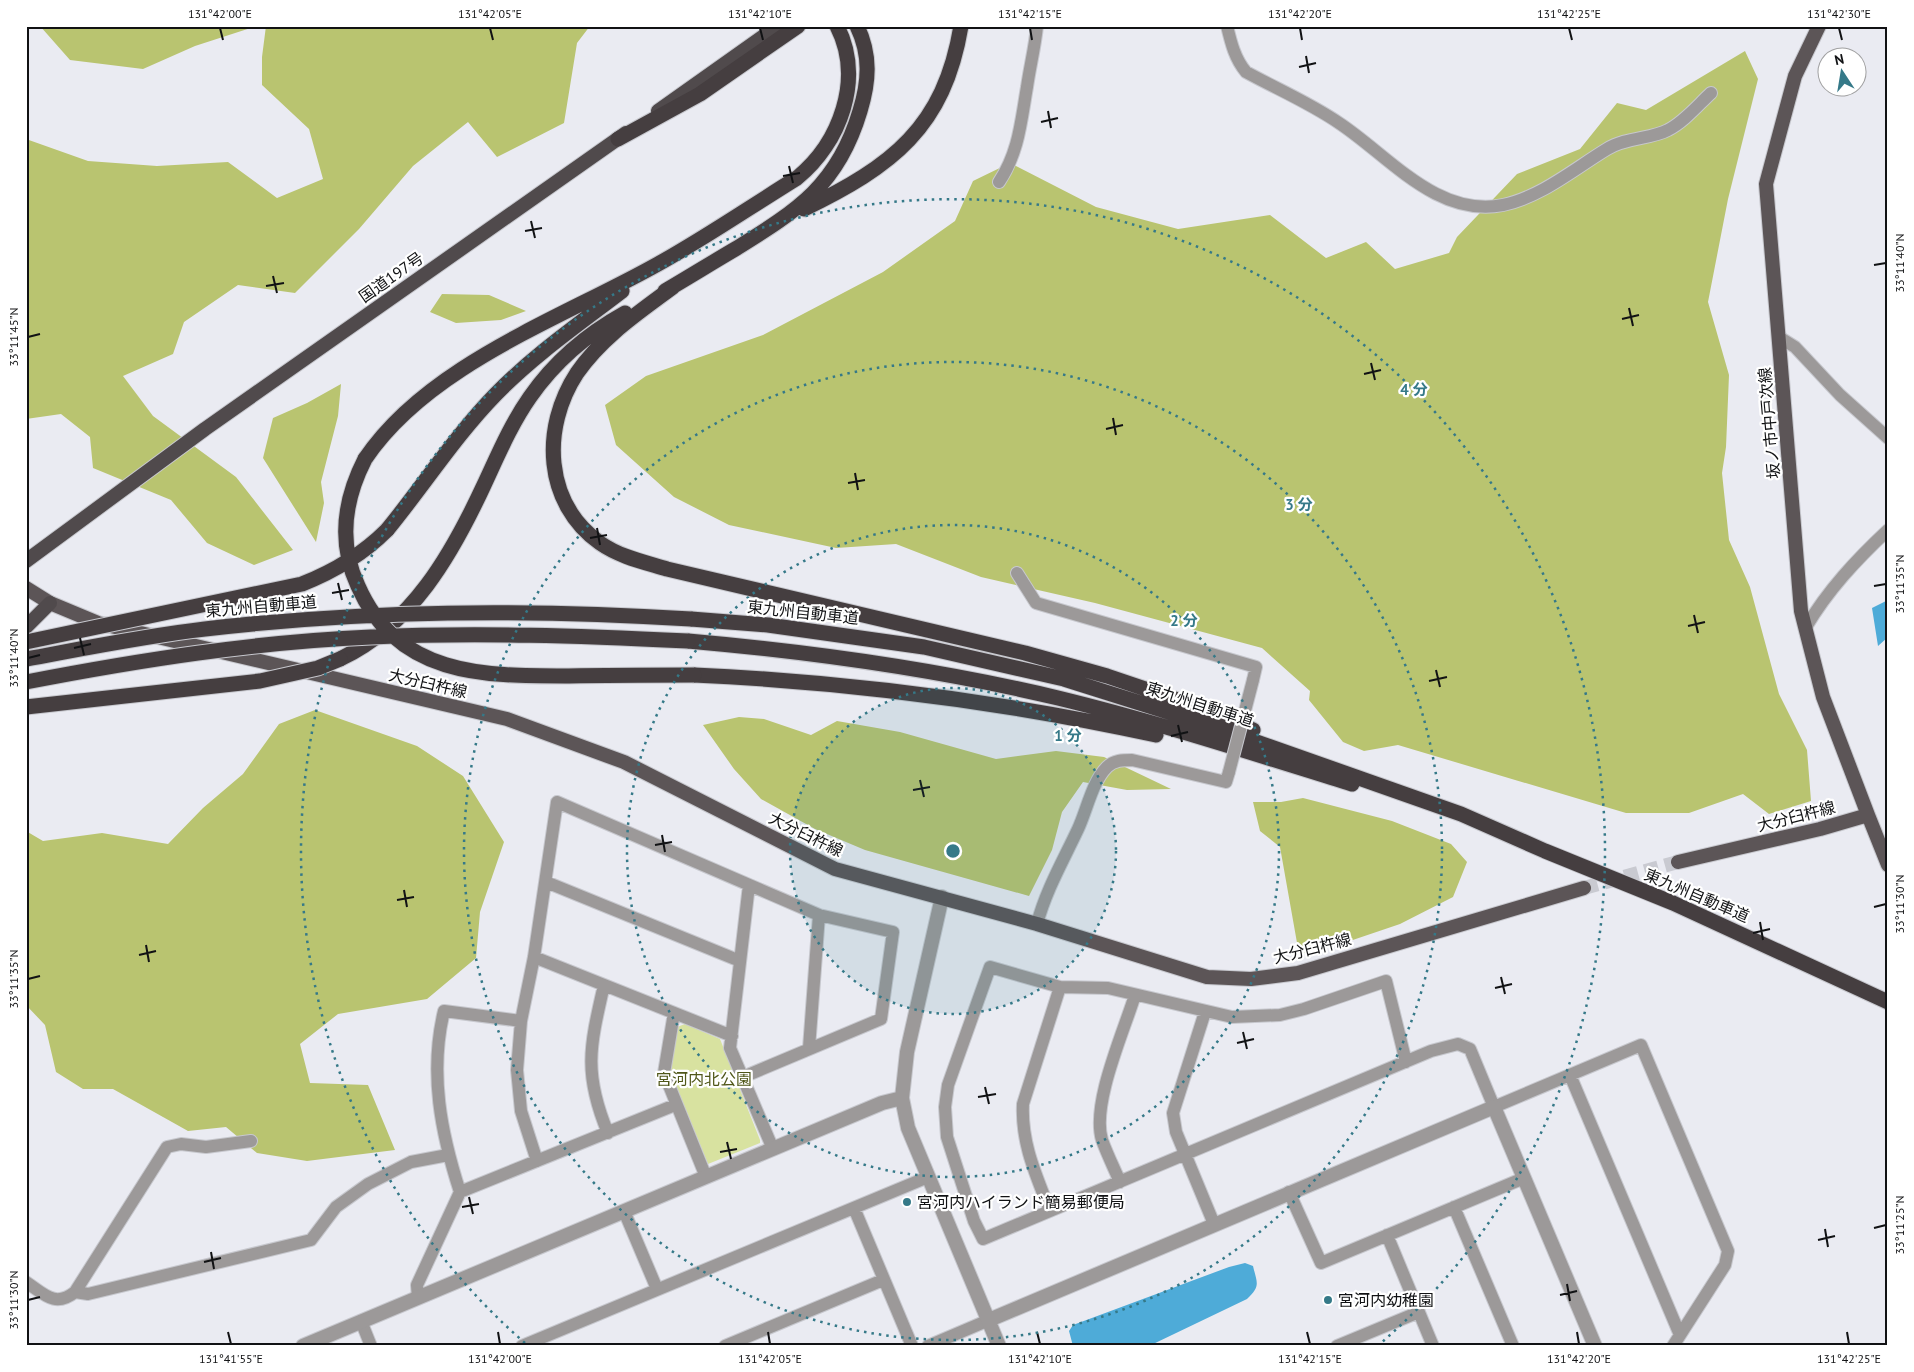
<svg xmlns="http://www.w3.org/2000/svg" width="1914" height="1372" viewBox="0 0 1914 1372" font-family="'PT Sans','Noto Sans JP',sans-serif">
	<rect width="100%" height="100%" fill="#eaebf2"/>
	<!-- green -->
	<path fill="#d8e2a0" d="M 685,1024 L 720,1039 L 760,1140 L 760,1143 L 708,1164 L 670,1071 L 677,1027 Z"/>
	<!-- forest -->
	<path fill="#b9c470" d="M 40,26 L 257,26 L 195,46 L 143,69 L 70,60 Z
		M 266,26 L 590,26 L 577,43 L 564,123 L 497,157 L 468,122 L 413,166 L 359,229 L 295,293 L 238,285 L 184,322 L 173,354 L 123,376 L 153,416 L 236,477 L 293,550 L 254,565 L 207,543 L 171,500 L 93,468 L 90,437 L 61,414 L 26,419 L 26,139 L 88,161 L 157,166 L 228,162 L 277,198 L 323,179 L 309,129 L 262,85 L 262,57 Z
		M 1745,51 L 1758,79 L 1728,199 L 1708,302 L 1729,375 L 1726,447 L 1722,473 L 1729,540 L 1750,587 L 1779,694 L 1807,750 L 1811,801 L 1769,814 L 1743,794 L 1689,813 L 1626,813 L 1398,745 L 1364,751 L 1343,742 L 1309,700 L 1310,691 L 1262,648 L 1095,603 L 981,577 L 896,544 L 836,548 L 729,525 L 674,497 L 616,445 L 605,405 L 646,376 L 763,335 L 883,272 L 955,221 L 973,181 L 1010,163 L 1096,207 L 1178,229 L 1270,215 L 1326,258 L 1366,242 L 1395,269 L 1449,253 L 1457,237 L 1517,174 L 1580,149 L 1617,103 L 1646,110 Z
		M 442,294 L 489,295 L 526,311 L 501,320 L 456,323 L 430,312 Z
		M 341,384 L 338,416 L 321,482 L 324,503 L 316,542 L 263,458 L 273,418 L 307,403 Z
		M 315,710 L 417,746 L 463,776 L 504,842 L 480,912 L 476,958 L 427,999 L 338,1014 L 300,1044 L 310,1083 L 368,1085 L 395,1150 L 307,1161 L 257,1153 L 226,1127 L 188,1131 L 113,1089 L 83,1089 L 56,1072 L 45,1025 L 26,1005 L 26,831 L 43,841 L 102,833 L 168,844 L 203,808 L 243,774 L 279,724 Z
		M 739,717 L 764,719 L 811,735 L 837,721 L 900,732 L 996,759 L 1056,751 L 1104,757 L 1171,789 L 1127,790 L 1083,782 L 1062,812 L 1052,850 L 1029,896 L 865,850 L 815,829 L 761,799 L 734,769 L 703,725 Z
		M 1303,798 L 1392,821 L 1451,844 L 1467,862 L 1453,897 L 1400,924 L 1338,945 L 1299,954 L 1280,847 L 1260,831 L 1253,802 L 1281,802 Z"/>
	<!-- water -->
	<path fill="#4eabd8" d="M 1888,600 L 1888,637 L 1878,646 L 1872,608 Z
		M 1245,1263 L 1253,1266 C 1257,1283 1261,1286 1247,1299 L 1149,1346 L 1073,1346 L 1069,1331 L 1073,1325 L 1229,1267 Z"/>
	<g fill="none" stroke-linecap="round" stroke-linejoin="round">
		<!-- primary-tunnel -->
		<path stroke="#c9cad1" stroke-width="14" stroke-dasharray="14 7" stroke-linecap="butt" d="M 1584,888 L 1678,862"/>
		<defs>
			<path id="minor" d="M 1227,26 C 1231,43 1235,59 1246,72 C 1277,89 1310,103 1339,123 C 1389,156 1437,218 1503,205 C 1541,197 1574,169 1607,149 C 1626,137 1652,139 1668,130 C 1684,122 1698,105 1711,93
				M 999,182 C 1019,152 1021,121 1027,87 C 1030,66 1035,47 1037,26
				M 1779,337 L 1795,347 L 1840,395 L 1888,438
				M 1017,573 L 1036,603 L 1256,667 L 1253,680
				M 1806,627 C 1828,590 1856,560 1888,530
				M 546,882 L 740,961
				M 749,885 L 730,1048 L 773,1149
				M 1037,924 C 1046,890 1063,861 1078,829 C 1087,810 1092,782 1107,767 C 1114,760 1123,760 1132,760 L 1226,782 L 1229,772
				M 534,957 L 732,1036
				M 604,985 C 590,1046 583,1073 608,1133
				M 1205,1012 L 1173,1113 L 1176,1132 L 1214,1224
				M 674,1013 L 664,1073 L 706,1177
				M 809,1048 L 819,915
				M 1406,1062 L 1386,981 L 1304,1009 L 1280,1015 L 1232,1017 L 1108,988 L 1060,987 L 990,967 L 948,1085 L 945,1107 L 947,1137 L 974,1221 L 983,1239 L 1431,1051 L 1458,1044 L 1470,1049 L 1494,1107 L 1641,1045 L 1728,1251 L 1725,1265 L 1673,1346
				M 1570,1075 L 1680,1335
				M 537,1161 L 521,1111 L 517,1070 L 521,1021 L 534,957 L 557,802 L 819,915 L 893,932 L 881,1019 L 743,1077
				M 1120,1182 C 1114,1168 1107,1154 1102,1140 C 1091,1104 1124,1031 1135,995
				M 460,1192 L 675,1105
				M 1289,1192 L 1321,1263 L 1524,1178
				M 1454,1207 L 1513,1346
				M 854,1208 L 912,1346
				M 624,1211 L 657,1289
				M 1050,1211 C 1036,1175 1021,1143 1023,1104 L 1060,987
				M 1387,1235 L 1433,1346
				M 26,1282 C 44,1294 55,1308 75,1292 L 167,1147 L 181,1144 L 206,1147 L 251,1141
				M 75,1292 L 88,1294 L 311,1240 L 336,1207 L 368,1184 L 411,1162 L 448,1155
				M 418,1298 L 417,1285 L 460,1192 C 441,1133 429,1073 444,1011 L 521,1021
				M 361,1321 L 371,1346
				M 522,1346 L 928,1177
				M 725,1346 L 883,1280
				M 928,1346 L 989,1320
				M 1337,1346 L 1419,1312"/>
			<path id="tertiary" d="M 942,897 L 907,1052 L 902,1098 L 908,1128 L 999,1346
				M 989,1320 L 1494,1107 L 1595,1346
				M 303,1346 L 882,1103 L 902,1098"/>
			<path id="primary" d="M 1819,26 L 1795,76 L 1766,184 L 1801,611 L 1823,697 L 1868,815
				M 26,588 L 50,603 L 98,623 L 507,719 L 624,762 L 835,869 L 1037,924 L 1207,977 L 1251,979 L 1298,973 L 1584,888
				M 1678,862 L 1820,829 L 1868,815 L 1888,865"/>
			<path id="trunk" d="M 658,111 L 778,26
				M 26,561 L 205,429 L 626,133
				M 26,627 L 50,603"/>
			<path id="motorway" d="M 618,139 L 700,94 L 798,26
				M 804,209 C 892,166 944,128 961,26
				M 673,287 C 638,313 602,337 577,373 C 541,428 544,503 600,543 C 620,557 644,562 667,569 L 1025,653 L 1107,676 L 1184,702 L 1253,730
				M 665,291 C 689,277 713,262 737,248 C 798,210 838,185 860,111 C 869,82 871,55 857,26
				M 365,459 C 428,365 562,318 658,264 C 705,238 750,207 797,178 C 840,143 864,79 837,26
				M 387,530 C 424,485 455,436 496,394 C 534,355 579,324 622,291
				M 691,619 L 768,625 L 924,647 L 1064,679 L 1197,721 L 1461,814 L 1545,851 L 1673,903 L 1888,1002
				M 688,641 C 813,652 936,669 1058,698 C 1157,722 1255,754 1352,784
				M 340,659 C 412,625 452,554 484,485 C 498,455 511,424 530,397 C 555,361 587,334 625,313
				M 694,675 C 850,682 1004,702 1156,735"/>
		</defs>
		<!-- minor casing -->
		<use href="#minor" stroke="#c7c8ce" stroke-width="14"/>
		<!-- tertiary casing -->
		<use href="#tertiary" stroke="#c7c8ce" stroke-width="16"/>
		<!-- primary casing -->
		<use href="#primary" stroke="#c7c8ce" stroke-width="16"/>
		<!-- trunk casing -->
		<use href="#trunk" stroke="#c7c8ce" stroke-width="16"/>
		<!-- motorway casing -->
		<use href="#motorway" stroke="#c7c8ce" stroke-width="17"/>
		<!-- minor -->
		<use href="#minor" stroke="#9c9999" stroke-width="12"/>
		<!-- tertiary -->
		<use href="#tertiary" stroke="#9c9999" stroke-width="14"/>
		<!-- primary -->
		<use href="#primary" stroke="#5c5557" stroke-width="14"/>
		<!-- trunk -->
		<use href="#trunk" stroke="#504a4c" stroke-width="14"/>
		<!-- motorway -->
		<use href="#motorway" stroke="#453e40" stroke-width="15"/>
		<defs>
			<path id="minor-bridge" d="M 1229,772 L 1253,680"/>
			<path id="motorway-bridge" d="M 365,459 C 344,500 338,543 358,586 C 398,677 484,676 569,676 C 611,675 653,675 694,675
				M 26,642 L 302,584 C 335,571 362,555 387,530
				M 26,659 C 86,648 145,636 205,629 C 369,610 526,609 691,619
				M 26,682 C 140,660 255,642 371,637 C 477,632 583,636 688,641
				M 26,707 L 260,681 L 318,668 L 340,659"/>
		</defs>
		<!-- minor-bridge casing -->
		<use href="#minor-bridge" stroke="#c7c8ce" stroke-width="14" stroke-linecap="butt"/>
		<!-- motorway-bridge casing -->
		<use href="#motorway-bridge" stroke="#c7c8ce" stroke-width="17" stroke-linecap="butt"/>
		<!-- minor-bridge -->
		<use href="#minor-bridge" stroke="#9c9999" stroke-width="12"/>
		<!-- motorway-bridge -->
		<use href="#motorway-bridge" stroke="#453e40" stroke-width="15"/>
	</g>
	<!-- ticks -->
	<path fill="none" stroke="#111214" stroke-width="2" d="M 220,28 L 223,40M 490,28 L 493,40M 760,28 L 763,40M 1030,28 L 1032,40M 1300,28 L 1302,40M 1569,28 L 1572,40M 1839,28 L 1842,40M 1306,56 L 1309,73M 1299,67 L 1316,63M 1048,111 L 1051,128M 1041,122 L 1058,118M 789,166 L 793,183M 783,176 L 800,173M 531,221 L 535,238M 525,231 L 542,228M 1874,265 L 1886,263M 273,276 L 277,293M 266,286 L 284,283M 1629,308 L 1633,326M 1622,319 L 1639,315M 28,337 L 40,334M 1371,363 L 1375,380M 1364,374 L 1381,370M 1113,418 L 1116,435M 1106,429 L 1123,425M 855,473 L 858,490M 848,483 L 865,480M 597,528 L 600,545M 590,538 L 607,535M 338,583 L 342,600M 1874,586 L 1886,584M 332,593 L 349,590M 1694,615 L 1698,633M 1688,626 L 1705,622M 80,638 L 84,655M 74,648 L 91,644M 28,658 L 40,655M 1436,670 L 1440,687M 1429,681 L 1447,677M 1178,725 L 1182,742M 1171,736 L 1188,732M 920,780 L 924,797M 913,790 L 930,787M 662,835 L 665,852M 655,845 L 672,842M 404,890 L 407,907M 397,900 L 414,897M 1874,907 L 1886,904M 1760,922 L 1763,940M 1753,933 L 1770,929M 146,945 L 149,962M 139,955 L 156,951M 1501,977 L 1505,994M 28,979 L 40,976M 1495,988 L 1512,984M 1243,1032 L 1247,1049M 1237,1043 L 1254,1039M 985,1087 L 989,1104M 978,1097 L 996,1094M 727,1142 L 731,1159M 720,1152 L 737,1149M 469,1197 L 473,1214M 462,1207 L 479,1204M 1874,1228 L 1886,1225M 1825,1229 L 1828,1247M 1818,1240 L 1835,1236M 211,1252 L 214,1269M 204,1262 L 221,1258M 1567,1284 L 1570,1301M 1560,1295 L 1577,1291M 28,1300 L 40,1297M 228,1332 L 231,1344M 498,1332 L 500,1344M 768,1332 L 770,1344M 1037,1332 L 1040,1344M 1307,1332 L 1310,1344M 1577,1332 L 1579,1344M 1847,1332 L 1849,1344"/>
	<!-- distance rings -->
	<circle cx="953" cy="851" r="163" fill="#357988" fill-opacity=".12"/>
	<g fill="none" stroke="#357988" stroke-width="2.5" stroke-dasharray="2.5 5">
		<circle cx="953" cy="851" r="163"/>
		<circle cx="953" cy="851" r="326"/>
		<circle cx="953" cy="851" r="489"/>
		<path d="M525 1343A652 652 0 1 1 1381 1343"/>
	</g>
	<!-- markers -->
	<g fill="#357988" stroke="#fff" stroke-width="2">
		<circle cx="907" cy="1202" r="5"/>
		<circle cx="1328" cy="1300" r="5"/>
	</g>
	<g text-anchor="middle" stroke-width="4.5" stroke-linejoin="round" paint-order="stroke">
		<!-- street labels -->
		<g font-size="16" fill="#111214" stroke="#fff">
			<text transform="translate(391 277) rotate(-35)" y="6">国道197号</text>
			<text transform="translate(1769 423) rotate(-95)" y="6">坂ノ市中戸次線</text>
			<text transform="translate(261 606) rotate(-5)" y="6">東九州自動車道</text>
			<text transform="translate(803 612) rotate(6)" y="6">東九州自動車道</text>
			<text transform="translate(428 683) rotate(13)" y="6">大分臼杵線</text>
			<text transform="translate(1200 704) rotate(18)" y="6">東九州自動車道</text>
			<text transform="translate(1796 816) rotate(-14)" y="6">大分臼杵線</text>
			<text transform="translate(806 834) rotate(26)" y="6">大分臼杵線</text>
			<text transform="translate(1697 895) rotate(23)" y="6">東九州自動車道</text>
			<text transform="translate(1312 948) rotate(-14)" y="6">大分臼杵線</text>
		</g>
		<!-- park labels -->
		<g font-size="16" fill="#505719" stroke="#fff">
			<text x="704" y="1085">宮河内北公園</text>
		</g>
		<!-- poi labels -->
		<g font-size="16" fill="#111214" stroke="#fff" text-anchor="start">
			<text x="917" y="1208">宮河内ハイランド簡易郵便局</text>
			<text x="1338" y="1306">宮河内幼稚園</text>
		</g>
	</g>
	<circle cx="953" cy="851" r="8" fill="#357988" stroke="#fff" stroke-width="2.5"/>
	<g font-size="15" text-anchor="middle" font-weight="bold" fill="#357988" stroke="#fff" stroke-width="4.5" stroke-linejoin="round" paint-order="stroke">
		<text x="1414" y="395">4 分</text>
		<text x="1299" y="510">3 分</text>
		<text x="1184" y="626">2 分</text>
		<text x="1068" y="741">1 分</text>
	</g>
	<!-- border -->
	<rect width="1914" height="1372" fill="none" stroke="#ffffff" stroke-width="55"/>
	<!-- north arrow -->
	<g transform="translate(1842 72) rotate(348)"><circle r="24" fill="#ffffff" stroke="#a0a0a1"/>
	<path d="M0-4L9 19L0 12L-9 19Z" fill="#357988"/>
	<text y="-8" font-size="14" font-weight="bold" text-anchor="middle" fill="#111214">N</text>
	</g>
	<rect x="28" y="28" width="1858" height="1316" fill="none" stroke="#111214" stroke-width="2"/>
	<g font-size="12" text-anchor="middle" fill="#111214">
		<text x="220" y="18">131°42'00"E</text>
		<text x="490" y="18">131°42'05"E</text>
		<text x="760" y="18">131°42'10"E</text>
		<text x="1030" y="18">131°42'15"E</text>
		<text x="1300" y="18">131°42'20"E</text>
		<text x="1569" y="18">131°42'25"E</text>
		<text x="1839" y="18">131°42'30"E</text>
		<text transform="translate(1900 263) rotate(-90)" y="4">33°11'40"N</text>
		<text transform="translate(14 337) rotate(-90)" y="4">33°11'45"N</text>
		<text transform="translate(1900 584) rotate(-90)" y="4">33°11'35"N</text>
		<text transform="translate(14 658) rotate(-90)" y="4">33°11'40"N</text>
		<text transform="translate(1900 904) rotate(-90)" y="4">33°11'30"N</text>
		<text transform="translate(14 979) rotate(-90)" y="4">33°11'35"N</text>
		<text transform="translate(1900 1225) rotate(-90)" y="4">33°11'25"N</text>
		<text transform="translate(14 1300) rotate(-90)" y="4">33°11'30"N</text>
		<text x="231" y="1363">131°41'55"E</text>
		<text x="500" y="1363">131°42'00"E</text>
		<text x="770" y="1363">131°42'05"E</text>
		<text x="1040" y="1363">131°42'10"E</text>
		<text x="1310" y="1363">131°42'15"E</text>
		<text x="1579" y="1363">131°42'20"E</text>
		<text x="1849" y="1363">131°42'25"E</text>
	</g>
</svg>
